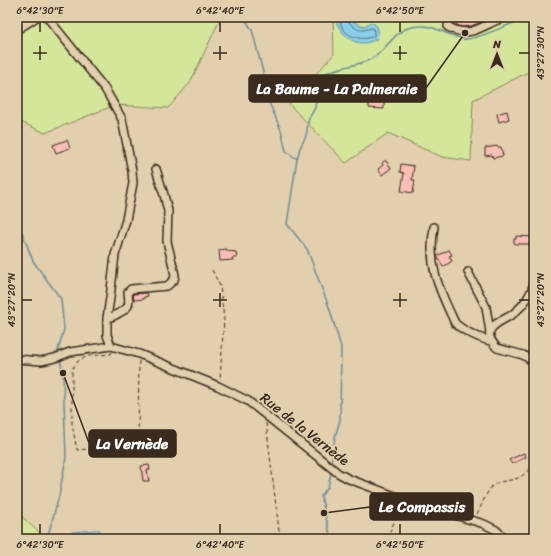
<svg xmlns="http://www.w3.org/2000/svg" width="551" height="556" viewBox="0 0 551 556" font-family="Sriracha,sans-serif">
	<rect width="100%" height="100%" fill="#e2cfad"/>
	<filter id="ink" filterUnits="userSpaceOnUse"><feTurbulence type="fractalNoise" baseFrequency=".025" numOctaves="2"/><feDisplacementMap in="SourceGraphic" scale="8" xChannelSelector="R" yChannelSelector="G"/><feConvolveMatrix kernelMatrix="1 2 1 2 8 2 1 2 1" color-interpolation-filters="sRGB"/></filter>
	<g filter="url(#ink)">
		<!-- green -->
		<path fill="#d3e69a" stroke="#87885c" d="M 17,17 L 221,17 L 190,83 L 168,108 L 115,105 L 45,133 L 17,120 Z
			M 333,17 L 534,17 L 534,69 L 473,100 L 471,161 L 442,157 L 388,133 L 346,163 L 289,104 L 334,54 Z
			M 17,512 L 46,539 L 17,539 Z"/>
		<!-- water -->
		<path fill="#89cfeb" stroke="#6a8d99" d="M 338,17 L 353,17 L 352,19 C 357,25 364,29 370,22 C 379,24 379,31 377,39 C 359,48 347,41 337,24 Z
			M 94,530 L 100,530 L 102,539 L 69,539 L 70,535 L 72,532 Z"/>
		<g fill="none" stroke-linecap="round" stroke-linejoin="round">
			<!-- shore -->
			<path stroke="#5a6c70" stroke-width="1" d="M 342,17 C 342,19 341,21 341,24 C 343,36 363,42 374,36 L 374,32 L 373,28 C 361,30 359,33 349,22 L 348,17"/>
			<!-- stream -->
			<path stroke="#6a8d99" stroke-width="1.5" d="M 244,17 L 252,30 L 263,72 L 265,93 L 281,130 L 286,151 L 297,159
				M 17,225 L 20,227 L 33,261 L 61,299 L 64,329 L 58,350 L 59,353
				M 331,464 L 335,437 L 340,420 L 341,347 L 329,307 L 307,249 L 287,224 L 297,159 L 300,148 L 306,136 L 309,118 L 315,108 L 317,93 L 323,75 C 338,66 356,67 371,59 C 385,52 394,32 408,28 C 434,21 442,35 464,39 C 473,41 516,22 526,17
				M 47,539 L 59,496 L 66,458 L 63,373 L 60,359
				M 331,539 L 321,496 L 328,487 L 331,473"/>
		</g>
		<!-- building -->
		<path fill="#fabeb6" stroke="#3b2a1e" d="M 454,17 L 475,19 L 474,17 L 487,17 L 488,19 L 471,26 L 462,27 L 453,23 Z
			M 369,102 L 384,102 L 384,109 L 369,108 Z
			M 507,111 L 509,119 L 499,122 L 497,114 Z
			M 67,140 L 70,148 L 56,153 L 53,145 Z
			M 497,146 L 497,147 L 501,147 L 503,156 L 493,158 L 492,155 L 485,156 L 485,148 Z
			M 384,161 L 386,161 L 391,168 L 382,175 L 378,169 L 383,165 L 382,163 Z
			M 401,164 L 414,166 L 412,180 L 415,180 L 413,193 L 401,191 L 404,173 L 400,172 Z
			M 516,236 L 534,237 L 534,244 L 516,244 L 514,243 L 514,239 L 516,239 Z
			M 227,249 L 227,251 L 236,252 L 237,258 L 232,258 L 233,260 L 220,261 L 219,250 Z
			M 449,250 L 452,255 L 449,256 L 452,261 L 443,267 L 437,256 Z
			M 147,293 L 148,296 L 144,297 L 144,299 L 134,300 L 133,294 Z
			M 524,453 L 526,457 L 512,464 L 509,460 Z
			M 149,465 L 150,470 L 147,470 L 149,481 L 143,481 L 141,466 Z"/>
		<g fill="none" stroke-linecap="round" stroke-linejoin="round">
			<defs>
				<path id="minor" d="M 47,17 L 105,89 L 122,119 L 132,171 L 133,183 L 126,220 L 115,255 L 110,298 L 107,318 L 107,335 L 111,346
					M 449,17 L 448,27 C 468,37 476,30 495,21
					M 492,17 L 495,21 L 506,17
					M 434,227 C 427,266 439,289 455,323 C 463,331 481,339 491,341
					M 468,272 L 486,307 L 490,332
					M 534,283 C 531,295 523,306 513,314 C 506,319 493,323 490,331 C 488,338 493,343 497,348 L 523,355 L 534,362
					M 107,318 C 112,317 115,316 119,313 C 131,307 129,304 128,292 L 131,289 L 167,286 L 174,280 L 175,275 L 167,241 L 168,211 L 164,195 L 156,169
					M 17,359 L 41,361 L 55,358 L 70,352 L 111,346 L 139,354 L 218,386 L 248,401 L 338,473 L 349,479 L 400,498 L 484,524 L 496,530 L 506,539"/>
				<path id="highway" d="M 17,28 L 34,17"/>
			</defs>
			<!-- minor casing -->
			<use href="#minor" stroke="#3b2a1e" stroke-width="10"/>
			<!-- highway casing -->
			<use href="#highway" stroke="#3b2a1e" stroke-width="13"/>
			<!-- path -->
			<path stroke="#3b2a1e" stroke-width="1" stroke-dasharray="4 3" stroke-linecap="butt" d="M 212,270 L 220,286 L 224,319 L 220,380
				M 112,352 L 111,354 L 88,356 L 79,360 L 72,369 L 72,424 L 77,450 L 120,446 L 137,442 L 138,434 L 139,361
				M 266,423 L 280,539
				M 477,514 C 481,507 487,491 492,486 C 506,476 517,486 531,467
				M 387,539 L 396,517 L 399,504"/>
			<!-- minor -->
			<use href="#minor" stroke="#e2cfad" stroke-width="7"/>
			<!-- highway -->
			<use href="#highway" stroke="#e2cfad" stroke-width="10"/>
		</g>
	</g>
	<!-- ticks -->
	<path fill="none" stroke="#3b2a1e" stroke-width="1.5" d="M 40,22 L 40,32M 220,22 L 220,32M 400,22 L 400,32M 40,46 L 40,60M 220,46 L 220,60M 400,46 L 400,60M 33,53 L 47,53M 213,53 L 227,53M 393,53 L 407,53M 519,53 L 529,53M 220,293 L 220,307M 400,293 L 400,307M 22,300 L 32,300M 213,300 L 227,300M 393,300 L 407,300M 519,300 L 529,300M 40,524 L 40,534M 220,524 L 220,534M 400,524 L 400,534"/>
	<g text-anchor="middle" stroke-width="4" stroke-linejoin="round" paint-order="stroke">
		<!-- street labels -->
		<g font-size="14" fill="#3b2a1e" stroke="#e2cfad">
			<text transform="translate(305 429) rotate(38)" y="5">Rue de la Vernède</text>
		</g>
	</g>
	<!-- callouts -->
	<path fill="none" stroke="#3b2a1e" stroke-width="1.5" d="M465 33L426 88M63 373L89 443M324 513L370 507"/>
	<g fill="#3b2a1e" stroke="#e2cfad" stroke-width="1.5">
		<circle cx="465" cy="33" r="4"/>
		<circle cx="63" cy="373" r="4"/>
		<circle cx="324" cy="513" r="4"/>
	</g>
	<g fill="#3b2a1e" stroke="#3b2a1e" stroke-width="1.5">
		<rect x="249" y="75" width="177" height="27" rx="4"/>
		<rect x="89" y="430" width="87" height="27" rx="4"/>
		<rect x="370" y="493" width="103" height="27" rx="4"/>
	</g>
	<g font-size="15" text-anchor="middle" font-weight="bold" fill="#fff">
		<text x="337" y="94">La Baume - La Palmeraie</text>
		<text x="132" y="449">La Vernède</text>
		<text x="422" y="512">Le Compassis</text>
	</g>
	<!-- margin -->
	<rect width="551" height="556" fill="none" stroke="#e2cfad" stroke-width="44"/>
	<!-- north arrow -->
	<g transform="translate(497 54)" stroke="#e2cfad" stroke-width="3" paint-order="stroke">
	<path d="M0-3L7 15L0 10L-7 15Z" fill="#3b2a1e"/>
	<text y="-6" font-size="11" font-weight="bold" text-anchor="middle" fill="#3b2a1e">N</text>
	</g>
	<rect x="22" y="22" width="507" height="512" fill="none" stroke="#3b2a1e" stroke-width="1.5"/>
	<g font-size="10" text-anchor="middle" fill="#3b2a1e">
		<text x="40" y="14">6°42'30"E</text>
		<text x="220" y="14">6°42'40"E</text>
		<text x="400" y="14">6°42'50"E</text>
		<text transform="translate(540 53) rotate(-90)" y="4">43°27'30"N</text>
		<text transform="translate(11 300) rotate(-90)" y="4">43°27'20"N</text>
		<text transform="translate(540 300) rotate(-90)" y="4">43°27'20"N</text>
		<text x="40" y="548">6°42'30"E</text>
		<text x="220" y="548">6°42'40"E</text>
		<text x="400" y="548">6°42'50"E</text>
	</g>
</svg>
